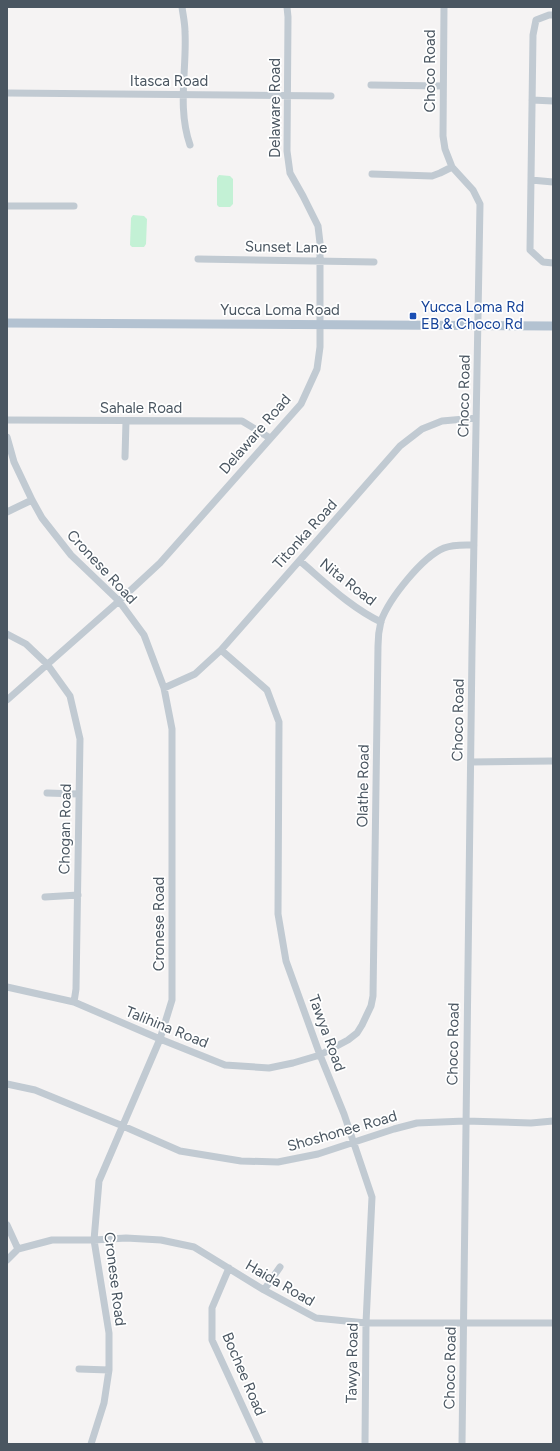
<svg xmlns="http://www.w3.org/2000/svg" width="560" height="1451" viewBox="0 0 560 1451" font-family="Figtree,sans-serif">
	<rect width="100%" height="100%" fill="#f5f3f3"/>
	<!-- green -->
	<path fill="#c3f1d5" d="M 219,175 L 230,176 L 233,179 L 233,204 L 230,207 L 219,207 L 217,205 L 217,178 Z
		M 133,215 L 144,216 L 147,219 L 146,244 L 144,247 L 132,247 L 130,245 L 131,218 Z"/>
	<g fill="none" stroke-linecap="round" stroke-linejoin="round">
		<!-- minor -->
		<path stroke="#c1cad2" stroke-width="7" d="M 182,7 C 183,15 185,23 185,32 C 187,69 177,108 190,145
			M 444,7 L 443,136 L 445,149 L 452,167 L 473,190 L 480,204 L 472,650 L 462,1444
			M 553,15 L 549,15 L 536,20 L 533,35 L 530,250 L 543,262 L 553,263
			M 371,85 L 443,86
			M 7,93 L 331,96
			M 532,100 L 553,101
			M 372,174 L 432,176 L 440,173 L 452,167
			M 531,180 L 553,182
			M 7,206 L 74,206
			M 198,259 L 374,262
			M 7,420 L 242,421 L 270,438
			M 7,437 L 14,462 L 32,500 L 42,518 L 71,555 L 119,601 L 144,635 L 164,688 L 172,729 L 172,1000 L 160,1039 L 99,1181 L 94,1240 L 109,1333 L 109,1370 L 104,1403 L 91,1444
			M 125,457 L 126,421
			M 7,512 L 32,500
			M 300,561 C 326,583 350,607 381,622
			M 7,634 L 26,644 L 47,664 L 70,696 L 80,739 L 76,989 L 74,1002
			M 221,650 L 267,690 L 279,722 L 278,914 L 286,961 L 320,1055 L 344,1114 L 372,1197 L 366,1323 L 365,1444
			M 164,688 L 195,674 L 221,650 L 400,446 L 422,429 L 442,421 L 476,418
			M 7,700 L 119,601 L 160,563 L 301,404 L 317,369 L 320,347 L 320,243 L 318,226 L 303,196 L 290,173 L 287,151 L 288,17 L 287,7
			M 471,762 L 553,761
			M 47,793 L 78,794
			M 45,897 L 78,895
			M 7,987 L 74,1002 L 160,1039 L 225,1065 L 269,1068 L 293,1063 L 320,1055 L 348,1040 L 357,1033 L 362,1025 L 371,1006 L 373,996 L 378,646 C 378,638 379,629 381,621 C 389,599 422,557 444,548 C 454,544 464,545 474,545
			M 7,1084 L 35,1090 L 123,1126 L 180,1151 L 241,1161 L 278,1162 L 318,1154 L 394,1129 L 417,1123 L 465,1121 L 531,1123 L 553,1121
			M 7,1225 L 18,1249
			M 7,1260 L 18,1249 L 52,1240 L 94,1240 L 126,1238 L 161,1240 L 194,1247 L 264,1290 L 316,1318 L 366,1323 L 553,1323
			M 229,1268 L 212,1308 L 212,1340 L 260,1444
			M 264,1290 L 280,1267
			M 79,1369 L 109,1370"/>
		<!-- major -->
		<path stroke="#b3c2d1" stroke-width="9" d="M 7,323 L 553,326"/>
	</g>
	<!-- markers -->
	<rect fill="#1a4fb4" stroke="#fff" stroke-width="1.5" x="409" y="312" width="8" height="8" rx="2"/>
	<g text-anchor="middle" stroke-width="3.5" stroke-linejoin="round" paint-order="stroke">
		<!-- street labels -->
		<g font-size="15" fill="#4a5661" stroke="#fff">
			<text transform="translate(430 71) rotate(-90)" y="5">Choco Road</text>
			<text x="169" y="86">Itasca Road</text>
			<text transform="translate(275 108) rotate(-90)" y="5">Delaware Road</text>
			<text transform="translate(286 247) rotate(1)" y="5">Sunset Lane</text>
			<text x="280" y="315">Yucca Loma Road</text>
			<text transform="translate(464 396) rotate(-89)" y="5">Choco Road</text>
			<text x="141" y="413">Sahale Road</text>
			<text transform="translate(255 434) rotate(-49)" y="5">Delaware Road</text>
			<text transform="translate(305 534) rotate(-48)" y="5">Titonka Road</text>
			<text transform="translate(102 567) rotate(47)" y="5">Cronese Road</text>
			<text transform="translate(348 582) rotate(38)" y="5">Nita Road</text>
			<text transform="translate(458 720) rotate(-89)" y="5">Choco Road</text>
			<text transform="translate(363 786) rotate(-89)" y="5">Olathe Road</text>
			<text transform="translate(65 829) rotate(-89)" y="5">Chogan Road</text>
			<text transform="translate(159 924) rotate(-90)" y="5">Cronese Road</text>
			<text transform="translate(167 1027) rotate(22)" y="5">Talihina Road</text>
			<text transform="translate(327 1033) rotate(70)" y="5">Tawya Road</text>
			<text transform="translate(453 1044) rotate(-89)" y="5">Choco Road</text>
			<text transform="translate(342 1131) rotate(-16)" y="5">Shoshonee Road</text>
			<text transform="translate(115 1279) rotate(83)" y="5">Cronese Road</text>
			<text transform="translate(280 1283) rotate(30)" y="5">Haida Road</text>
			<text transform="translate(352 1363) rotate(-89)" y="5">Tawya Road</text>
			<text transform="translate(450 1368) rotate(-89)" y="5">Choco Road</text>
			<text transform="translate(244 1374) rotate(67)" y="5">Bochee Road</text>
		</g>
		<!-- transit labels -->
		<g font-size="15" fill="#164399" stroke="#fff" text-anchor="start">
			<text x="421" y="312">Yucca Loma Rd<tspan x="421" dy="17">EB &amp; Choco Rd</tspan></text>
		</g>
	</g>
	<!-- border -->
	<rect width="560" height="1451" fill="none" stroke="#4a5661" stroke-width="16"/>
</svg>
